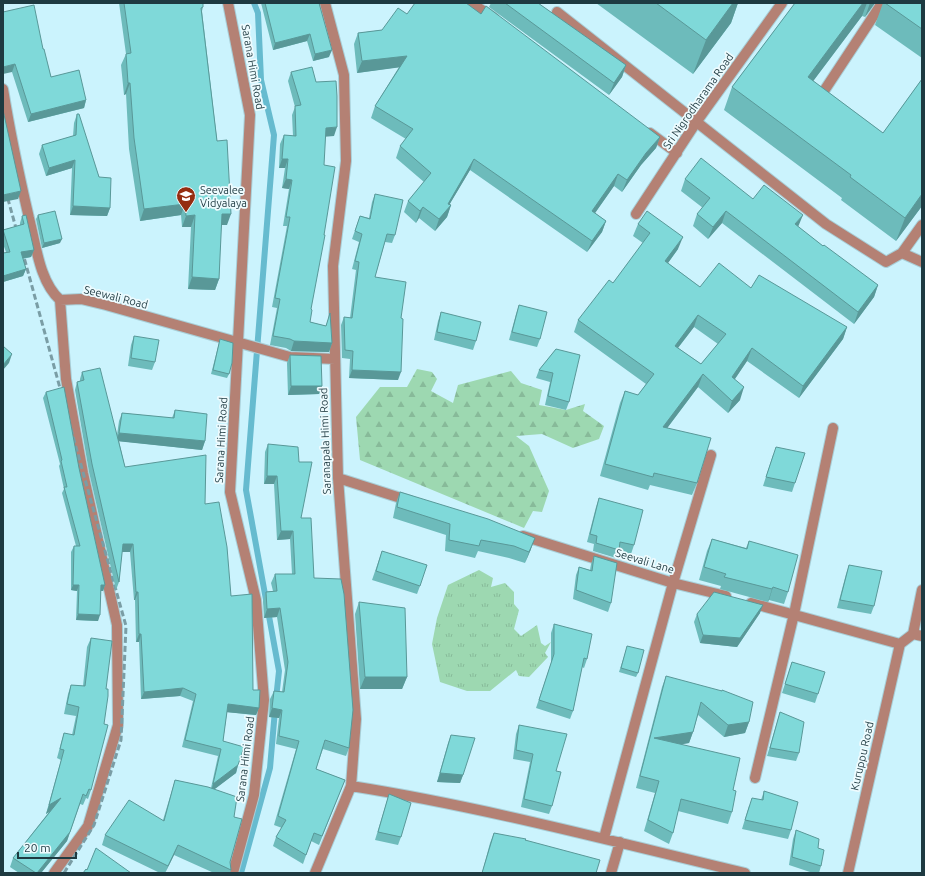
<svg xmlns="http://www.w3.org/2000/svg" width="925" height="876" viewBox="0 0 925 876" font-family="Ubuntu,sans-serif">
	<defs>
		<pattern id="forest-firs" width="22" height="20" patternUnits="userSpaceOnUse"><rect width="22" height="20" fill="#9dd8b1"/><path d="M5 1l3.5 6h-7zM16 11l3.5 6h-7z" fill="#87ba99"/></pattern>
		<pattern id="park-tufts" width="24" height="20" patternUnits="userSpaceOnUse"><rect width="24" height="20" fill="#9dd8b1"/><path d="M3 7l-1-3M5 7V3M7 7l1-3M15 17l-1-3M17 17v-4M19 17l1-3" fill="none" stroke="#87ba99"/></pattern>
	</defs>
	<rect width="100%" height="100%" fill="#cbf3fd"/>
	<!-- forest -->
	<path fill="url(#forest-firs)" d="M 417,369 L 432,372 L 437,379 L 431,391 L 453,403 L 458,385 L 511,371 L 521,383 L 542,390 L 539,405 L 566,410 L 585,404 L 583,411 L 604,426 L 599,439 L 573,448 L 542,434 L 516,436 L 529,446 L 549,491 L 542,512 L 533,511 L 524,528 L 360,460 L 356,417 L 380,387 L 407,387 Z"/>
	<!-- park -->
	<path fill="url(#park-tufts)" d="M 479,570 L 493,578 L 491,587 L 505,583 L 514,592 L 514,604 L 519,610 L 514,629 L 521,636 L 537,625 L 541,643 L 545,646 L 551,642 L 545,653 L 548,657 L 529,677 L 519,676 L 516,670 L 490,691 L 467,691 L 440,682 L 432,644 L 437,618 L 448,585 Z"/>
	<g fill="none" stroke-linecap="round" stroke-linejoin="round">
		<!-- stream -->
		<path stroke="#66bbcf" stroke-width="6" d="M 254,3 L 258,13 L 261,80 L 274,135 L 246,490 L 279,671 L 276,699
			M 241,873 L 270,768 L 275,710"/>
		<defs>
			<path id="minor" d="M 228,3 L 250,115 L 230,492 L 256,600 L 264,700 L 254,795 L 233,873
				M 471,3 L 494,18
				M 557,12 L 826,224 L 886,262 L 902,253 L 922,225
				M 3,89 C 10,132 19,175 29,218 C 36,244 39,281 60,300 L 81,299 L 106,305 L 290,357 L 335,359
				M 822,94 L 882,3
				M 650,133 L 677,153
				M 636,214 L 697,121 L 782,3
				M 902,253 L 922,262
				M 338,478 L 410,501
				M 523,536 L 673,583 L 726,596
				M 751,603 L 900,644 L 913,634 L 922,636
				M 913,634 L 922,590
				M 755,778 L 794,614 L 833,428
				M 351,786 C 484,807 615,842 745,873
				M 604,838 L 673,583 L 711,455
				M 54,873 L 88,826 L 118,725 L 117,625 L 83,473 L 66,379 L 60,300
				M 315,873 L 351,786 L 356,719 L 338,478 L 333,266 L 346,161 L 344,75 L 325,3
				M 611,873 L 620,842
				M 848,873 L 900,644"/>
		</defs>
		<!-- minor casing -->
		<use href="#minor" stroke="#a8ced7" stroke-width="12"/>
		<!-- minor -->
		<use href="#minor" stroke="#b48174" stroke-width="10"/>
		<!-- rail -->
		<path stroke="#7a9da5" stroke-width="3" stroke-dasharray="6 3" stroke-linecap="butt" d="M 3,181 L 63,399
			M 64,873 L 94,825 L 121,740 L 126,626 L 69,422"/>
	</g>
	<!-- wall -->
	<path fill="#6dbbbb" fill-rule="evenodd" d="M 119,3 L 203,3 L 203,7 L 202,11 L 227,225 L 221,225 L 219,279 L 215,290 L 188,289 L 191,227 L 182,227 L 181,215 L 140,221 L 129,149 L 126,94 L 124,95 L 121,65 L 126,54 Z
		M 261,3 L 319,3 L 329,57 L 313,61 L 307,41 L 273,50 Z
		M 491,3 L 538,3 L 626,65 L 622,77 L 609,95 L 489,7 Z
		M 596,3 L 738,3 L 731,23 L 693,74 Z
		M 795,3 L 875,3 L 865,17 L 862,16 L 813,81 L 883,133 L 922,79 L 922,206 L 896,241 L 841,200 L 842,198 L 724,110 L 732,87 Z
		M 883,3 L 922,3 L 922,58 L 875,25 Z
		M 3,12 L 43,49 L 51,77 L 86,100 L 84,108 L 28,122 L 12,72 Z
		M 407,14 L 660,137 L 656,148 L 641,165 L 622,192 L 614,186 L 595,213 L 606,221 L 602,232 L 587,252 L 470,170 L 449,205 L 451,205 L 447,217 L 435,231 L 419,218 L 416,223 L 404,212 L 408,201 L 424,182 L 396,158 L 400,146 L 406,139 L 371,118 L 375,106 L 399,67 L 357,73 L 354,44 L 358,33 L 382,30 Z
		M 291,72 L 316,82 L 334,136 L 325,136 L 311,309 L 310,322 L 326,326 L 330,313 L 332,343 L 329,352 L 291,351 L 286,348 L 270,345 L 277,308 L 272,307 L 287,226 L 283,226 L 289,189 L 282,188 L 285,168 L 279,168 L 280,144 L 284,135 L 293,136 L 292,115 L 295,107 L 288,81 Z
		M 77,114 L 110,208 L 107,216 L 70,215 L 72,168 L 46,176 L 39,154 L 42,145 L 73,136 L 74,123 Z
		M 685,179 L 753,199 L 798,227 L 823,246 L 878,285 L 874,297 L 854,324 L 722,223 L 708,239 L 693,226 L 697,214 L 703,208 L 681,191 Z
		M 375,194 L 395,235 L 392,243 L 385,242 L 375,277 L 401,318 L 398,380 L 349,378 L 350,359 L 342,358 L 341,325 L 344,317 L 350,318 L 356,270 L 352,269 L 359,242 L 352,239 L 360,216 L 369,218 L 372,202 Z
		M 38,215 L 60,243 L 42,248 L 36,219 Z
		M 22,216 L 34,250 L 31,257 L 23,259 L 26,269 L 23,276 L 3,282 L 6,252 L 3,244 L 3,230 L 20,225 L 20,223 Z
		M 638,224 L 678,249 L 668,263 L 700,287 L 751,288 L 847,327 L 843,339 L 799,398 L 747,361 L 735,379 L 740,400 L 728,413 L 698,387 L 667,428 L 697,483 L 692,495 L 650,485 L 648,490 L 600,476 L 620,403 L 625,391 L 638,395 L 646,384 L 574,332 L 578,320 L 613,283 L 643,243 L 633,236 ZM 694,327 L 718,344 L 701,364 L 678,348 Z
		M 519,305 L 540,339 L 537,347 L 509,340 L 516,314 Z
		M 441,312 L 476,341 L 473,350 L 434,340 L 438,321 Z
		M 134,336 L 155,362 L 152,370 L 128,366 L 131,345 Z
		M 220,339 L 229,374 L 227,378 L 211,374 Z
		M 556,349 L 569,402 L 566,410 L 545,405 L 550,382 L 536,378 L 539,370 Z
		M 290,355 L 322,386 L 319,394 L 288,395 L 287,363 Z
		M 82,372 L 117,435 L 119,421 L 122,413 L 172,418 L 175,410 L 205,441 L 202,450 L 119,441 L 125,467 L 205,504 L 231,596 L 253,690 L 259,708 L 256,715 L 227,712 L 223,741 L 238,765 L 236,773 L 214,789 L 234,817 L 230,862 L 231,870 L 230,873 L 214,873 L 174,855 L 165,873 L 160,873 L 102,845 L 105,835 L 163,820 L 175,780 L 211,788 L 218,756 L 182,747 L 193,701 L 180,696 L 141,699 L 139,642 L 136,642 L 135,600 L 134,600 L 130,552 L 122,552 L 119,582 L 116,590 L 89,472 L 75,390 L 77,382 L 80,381 L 80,379 Z
		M 46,392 L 79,468 L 105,585 L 103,591 L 101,591 L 98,621 L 76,620 L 77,591 L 71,590 L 71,552 L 74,546 L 76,546 L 62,493 L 64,489 L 59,466 L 60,464 L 43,398 Z
		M 268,444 L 301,518 L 314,578 L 349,748 L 346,756 L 323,749 L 316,769 L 345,780 L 319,845 L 311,841 L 303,864 L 273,846 L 276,837 L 282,828 L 274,825 L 296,749 L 276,744 L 279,718 L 269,717 L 270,699 L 274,691 L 282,692 L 285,670 L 277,617 L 264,618 L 263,601 L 266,592 L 273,591 L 271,583 L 275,574 L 292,574 L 290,539 L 277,540 L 274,484 L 264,484 L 265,452 Z
		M 773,455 L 795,483 L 792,492 L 763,486 Z
		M 400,492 L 531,549 L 525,563 L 509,558 L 478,551 L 475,558 L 445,551 L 446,535 L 393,518 L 396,503 Z
		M 599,498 L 634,545 L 631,554 L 618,550 L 616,558 L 593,551 L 594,544 L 587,542 L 596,507 Z
		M 712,539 L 746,548 L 749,541 L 788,592 L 784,604 L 769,600 L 768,602 L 720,589 L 721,586 L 699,580 L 707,551 Z
		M 382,551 L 420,586 L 417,594 L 372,580 Z
		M 594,556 L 611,603 L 608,612 L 573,599 L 576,575 L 579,567 L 590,570 L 591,564 Z
		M 849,565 L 874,606 L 871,614 L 837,608 L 846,574 Z
		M 359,602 L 407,677 L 402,689 L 360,689 L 355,614 Z
		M 760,613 L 737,647 L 700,643 L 694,622 L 697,614 Z
		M 554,624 L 587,659 L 584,668 L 582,667 L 573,711 L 570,719 L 536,708 L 551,663 L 551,633 Z
		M 91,638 L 91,790 L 88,799 L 86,798 L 83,805 L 80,804 L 67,841 L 41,873 L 19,873 L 10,867 L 13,858 L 49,812 L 46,814 L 61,760 L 57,758 L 61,743 L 64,733 L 72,735 L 76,716 L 64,714 L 68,694 L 71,685 L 83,686 L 87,647 Z
		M 626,650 L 638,673 L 636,677 L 619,672 Z
		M 792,662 L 818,694 L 815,703 L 782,693 Z
		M 666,676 L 749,722 L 745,733 L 724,737 L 698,715 L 693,732 L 689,743 L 681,744 L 733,790 L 732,812 L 728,824 L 678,811 L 673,833 L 669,844 L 644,831 L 655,793 L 636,788 L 662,687 Z
		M 780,712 L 799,753 L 796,761 L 767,756 Z
		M 519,725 L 556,771 L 552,806 L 549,814 L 521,807 L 530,762 L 513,759 L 516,734 Z
		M 451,735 L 463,775 L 460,783 L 437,782 L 448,743 Z
		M 764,791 L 791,830 L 788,839 L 742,829 L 749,806 L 761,800 Z
		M 389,794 L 401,837 L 398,845 L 375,840 Z
		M 796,830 L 818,848 L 821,866 L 819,873 L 813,873 L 789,865 L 793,839 Z
		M 494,833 L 525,840 L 596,873 L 482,873 L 490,843 Z"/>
	<!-- shaded-wall -->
	<path fill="#599898" d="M 733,3 L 738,3 L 731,23 L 693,74 L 706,40 Z
		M 863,3 L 867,3 L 862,16 L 799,100 L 808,77 Z
		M 870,3 L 875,3 L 865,17 Z
		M 310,34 L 307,41 L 273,50 L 275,43 Z
		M 332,50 L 329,57 L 313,61 L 315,54 Z
		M 407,56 L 402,67 L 357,73 L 362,61 Z
		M 15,64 L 12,72 L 3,74 L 3,67 Z
		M 626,65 L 622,77 L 609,95 L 614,83 Z
		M 128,83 L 130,83 L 126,94 L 124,95 Z
		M 86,100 L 84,108 L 28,122 L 31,114 Z
		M 337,127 L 334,136 L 322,137 L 326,128 Z
		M 660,137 L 656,148 L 641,165 L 622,192 L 627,180 L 646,153 Z
		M 282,159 L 288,159 L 285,168 L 279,168 Z
		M 474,159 L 470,170 L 445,212 L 451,205 L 447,217 L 435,231 L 439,219 Z
		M 75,160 L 72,168 L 46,176 L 49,168 Z
		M 618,174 L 614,186 L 588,223 L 592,211 Z
		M 286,179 L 292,180 L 289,189 L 282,188 Z
		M 21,191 L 18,199 L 3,202 L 3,195 Z
		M 922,194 L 922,206 L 896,241 L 905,218 Z
		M 185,204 L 181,215 L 140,221 L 144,209 Z
		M 73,206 L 110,208 L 107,216 L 70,215 Z
		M 423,207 L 419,218 L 416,223 L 420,211 Z
		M 726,211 L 722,223 L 708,239 L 713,227 Z
		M 222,214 L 231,214 L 227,225 L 218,225 Z
		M 195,215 L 191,227 L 182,227 L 186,216 Z
		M 803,215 L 798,227 L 795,224 Z
		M 606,221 L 602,232 L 587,252 L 592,241 Z
		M 683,237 L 678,249 L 660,274 L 665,261 Z
		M 62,239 L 60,243 L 42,248 L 44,243 Z
		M 34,250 L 31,257 L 18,259 L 21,252 Z
		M 26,269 L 23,276 L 3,282 L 3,276 Z
		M 192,277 L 219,279 L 215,290 L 188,289 Z
		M 878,285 L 874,297 L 854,324 L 858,312 Z
		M 698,315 L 694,327 L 670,358 L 675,346 Z
		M 847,327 L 843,339 L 799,398 L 803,386 Z
		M 294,341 L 332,343 L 329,352 L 291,351 Z
		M 752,348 L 747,361 L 728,389 L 732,377 Z
		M 12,354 L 9,363 L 3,370 L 3,365 Z
		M 352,370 L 401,372 L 398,380 L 349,378 Z
		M 703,374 L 698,387 L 659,439 L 663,427 Z
		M 291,386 L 322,386 L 319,394 L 288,395 Z
		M 744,387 L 740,400 L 728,413 L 732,401 Z
		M 119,433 L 205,441 L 202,450 L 116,441 Z
		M 267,476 L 277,476 L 274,484 L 264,484 Z
		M 281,531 L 293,531 L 290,539 L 277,540 Z
		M 535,538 L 531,549 L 525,563 L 529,552 Z
		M 123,544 L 133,544 L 130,552 L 120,552 Z
		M 73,585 L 79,585 L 77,591 L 71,590 Z
		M 101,585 L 105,585 L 103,591 L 99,591 Z
		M 773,587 L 769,600 L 768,602 L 772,589 Z
		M 136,592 L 138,592 L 135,600 L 134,600 Z
		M 763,605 L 760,613 L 737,647 L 700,643 L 703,635 Z
		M 280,608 L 277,617 L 264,618 L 267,609 Z
		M 78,614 L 100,615 L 98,621 L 76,620 Z
		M 139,634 L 141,634 L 139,642 L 136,642 Z
		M 365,677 L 407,677 L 402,689 L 360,689 Z
		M 183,688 L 180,696 L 141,699 L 144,692 Z
		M 228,704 L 259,708 L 256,715 L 225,712 Z
		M 272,708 L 282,710 L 279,718 L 269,717 Z
		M 749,722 L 745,733 L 724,737 L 728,725 Z
		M 693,732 L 689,743 L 650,750 L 654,738 Z
		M 238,765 L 236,773 L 211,792 L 213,784 Z
		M 440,773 L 463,775 L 460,783 L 437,782 Z
		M 61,798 L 57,807 L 46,814 L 49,805 Z
		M 70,832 L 67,841 L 41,873 L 37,873 Z
		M 178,845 L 174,855 L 165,873 L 168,866 Z"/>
	<!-- building -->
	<path fill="#7fd9d9" stroke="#599898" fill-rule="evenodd" d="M 124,3 L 203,3 L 203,7 L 201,8 L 217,141 L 227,140 L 231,214 L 222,214 L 219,279 L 192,277 L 195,215 L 186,216 L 185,204 L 144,209 L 134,138 L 130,83 L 128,83 L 126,54 L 131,53 Z
		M 265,3 L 319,3 L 332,50 L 315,54 L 310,34 L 275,43 Z
		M 415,3 L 466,3 L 481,14 L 486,6 L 660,137 L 646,153 L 627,180 L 618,174 L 592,211 L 606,221 L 592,241 L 474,159 L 448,204 L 451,205 L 439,219 L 423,207 L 420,211 L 408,201 L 431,173 L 400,146 L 413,129 L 375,106 L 407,56 L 362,61 L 358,33 L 382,30 L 398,8 L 407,14 Z
		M 505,3 L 538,3 L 626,65 L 614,83 Z
		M 656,3 L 733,3 L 706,40 Z
		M 795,3 L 863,3 L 808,77 L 883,133 L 922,79 L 922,194 L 905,218 L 850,177 L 851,175 L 732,87 Z
		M 885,3 L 922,3 L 922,29 Z
		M 34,5 L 43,49 L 44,49 L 51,77 L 79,70 L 86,100 L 31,114 L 15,64 L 3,67 L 3,12 Z
		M 312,67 L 316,82 L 336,81 L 337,96 L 337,127 L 326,128 L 324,165 L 335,167 L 324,235 L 325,235 L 311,309 L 312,310 L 310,322 L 326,326 L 330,313 L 332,343 L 294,341 L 290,339 L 273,336 L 280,299 L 275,298 L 290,217 L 286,217 L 292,180 L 286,179 L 288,159 L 282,159 L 284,135 L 296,136 L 295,106 L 301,105 L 291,72 Z
		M 3,110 L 21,191 L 3,195 Z
		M 77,114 L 79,114 L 99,177 L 111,178 L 110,208 L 73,206 L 75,160 L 49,168 L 42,145 L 76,135 Z
		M 701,158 L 753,199 L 764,185 L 803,215 L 795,224 L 823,246 L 824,245 L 878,285 L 858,312 L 726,211 L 713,227 L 697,214 L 710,198 L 685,179 Z
		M 375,194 L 403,200 L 395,235 L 387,234 L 375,277 L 406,282 L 401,318 L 403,319 L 401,372 L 352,370 L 353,351 L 345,350 L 344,317 L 352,318 L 359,262 L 355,261 L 362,234 L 355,231 L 360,216 L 370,219 Z
		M 55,211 L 62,239 L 44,243 L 38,215 Z
		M 647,211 L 683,237 L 665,261 L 700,287 L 719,263 L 751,288 L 759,275 L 847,327 L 803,386 L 752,348 L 732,377 L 744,387 L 732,401 L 703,374 L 663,427 L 711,438 L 697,483 L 654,473 L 653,477 L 605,464 L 625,391 L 638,395 L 654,374 L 578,320 L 609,280 L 613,283 L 650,233 L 638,224 ZM 698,315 L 726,334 L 701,364 L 675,346 Z
		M 26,215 L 34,250 L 21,252 L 26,269 L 3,276 L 3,253 L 10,252 L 3,230 L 24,224 L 22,216 Z
		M 519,305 L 547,312 L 540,339 L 512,332 Z
		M 441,312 L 481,322 L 476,341 L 437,332 Z
		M 134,336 L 159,340 L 155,362 L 131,358 Z
		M 220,339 L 233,343 L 232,363 L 229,374 L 213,370 Z
		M 3,346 L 12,354 L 3,365 Z
		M 556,349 L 580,355 L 569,402 L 548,396 L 553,373 L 539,370 Z
		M 290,355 L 321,356 L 322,386 L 291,386 Z
		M 100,368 L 125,467 L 206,455 L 205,504 L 219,502 L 227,547 L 231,596 L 252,594 L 253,690 L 260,690 L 259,708 L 228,704 L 223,741 L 244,747 L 238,765 L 213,784 L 221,749 L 185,740 L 196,694 L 183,688 L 144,692 L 141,634 L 139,634 L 138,592 L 136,592 L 133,544 L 123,544 L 119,582 L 92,464 L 77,382 L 84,380 L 82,372 Z
		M 64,387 L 79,468 L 105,585 L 101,585 L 100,615 L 78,614 L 79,585 L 73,585 L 74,546 L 80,546 L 64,487 L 67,487 L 61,461 L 62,460 L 46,392 Z
		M 175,410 L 207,414 L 205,441 L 119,433 L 122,413 L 174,418 Z
		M 268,444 L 298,447 L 299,462 L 312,462 L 301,518 L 311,518 L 314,578 L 341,579 L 344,594 L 353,710 L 349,748 L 325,740 L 316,769 L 345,780 L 322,836 L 314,833 L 306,855 L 276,837 L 286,820 L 278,816 L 299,741 L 279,736 L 282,710 L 272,708 L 274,691 L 284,692 L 288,662 L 280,608 L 267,609 L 266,592 L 277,591 L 275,574 L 295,574 L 293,531 L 281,531 L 277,476 L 267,476 Z
		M 776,447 L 805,453 L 795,483 L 766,477 Z
		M 400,492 L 488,519 L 535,538 L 529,552 L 514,546 L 481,540 L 479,546 L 449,540 L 450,524 L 397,507 Z
		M 599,498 L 643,510 L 634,545 L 620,542 L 619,550 L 596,543 L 597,536 L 590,534 Z
		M 712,539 L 747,549 L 749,541 L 798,555 L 788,592 L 773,587 L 772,589 L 724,577 L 726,574 L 704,567 Z
		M 382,551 L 427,565 L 420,586 L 376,571 Z
		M 594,556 L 617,563 L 611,603 L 576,590 L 579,567 L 592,571 Z
		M 849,565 L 882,571 L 874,606 L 840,600 Z
		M 714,592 L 763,605 L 740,638 L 703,635 L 697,614 Z
		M 359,602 L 405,608 L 407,677 L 365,677 Z
		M 554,624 L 592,634 L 587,659 L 584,658 L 573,711 L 539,700 L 554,654 Z
		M 91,638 L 112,641 L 106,689 L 108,689 L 108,696 L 104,724 L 108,725 L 91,790 L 89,789 L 86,796 L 83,794 L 70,832 L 37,873 L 36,873 L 13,858 L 61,798 L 49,805 L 64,750 L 60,749 L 64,733 L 74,735 L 79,707 L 67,704 L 71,685 L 85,686 Z
		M 627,646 L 644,650 L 638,673 L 621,668 Z
		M 792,662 L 825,672 L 818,694 L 785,684 Z
		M 666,676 L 722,691 L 722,690 L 753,702 L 749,722 L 728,725 L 701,702 L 693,732 L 654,738 L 740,758 L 733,790 L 736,791 L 732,812 L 681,799 L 673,833 L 648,820 L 659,781 L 640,776 Z
		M 780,712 L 804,722 L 799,753 L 770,748 Z
		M 519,725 L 567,734 L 556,771 L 561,772 L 552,806 L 524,799 L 533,754 L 516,750 Z
		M 451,735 L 475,738 L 463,775 L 440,773 Z
		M 175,780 L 208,787 L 237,797 L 234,817 L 242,819 L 230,862 L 231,870 L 178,845 L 168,866 L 105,835 L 129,800 L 164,821 Z
		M 764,791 L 798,802 L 791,830 L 745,820 L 752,798 L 763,800 Z
		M 389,794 L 411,803 L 401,837 L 378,832 Z
		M 796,830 L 819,839 L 818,848 L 824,850 L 821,866 L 792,857 Z
		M 494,833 L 526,839 L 525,840 L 600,860 L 596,873 L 482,873 Z
		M 96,848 L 131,873 L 83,873 L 86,869 L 87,870 Z"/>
	<!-- icons -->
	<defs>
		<symbol id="school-pin" viewBox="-11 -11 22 30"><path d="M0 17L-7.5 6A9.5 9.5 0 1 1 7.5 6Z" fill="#952d10" stroke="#eefbfe"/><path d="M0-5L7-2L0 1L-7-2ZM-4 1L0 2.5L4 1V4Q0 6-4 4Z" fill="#fff"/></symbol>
	</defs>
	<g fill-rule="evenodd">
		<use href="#school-pin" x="175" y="185" width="22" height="30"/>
	</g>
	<g text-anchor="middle" stroke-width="3.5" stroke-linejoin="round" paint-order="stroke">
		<!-- street labels -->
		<g font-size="11" fill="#1e3a41" stroke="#eefbfe">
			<text transform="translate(253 67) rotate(80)" y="4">Sarana Himi Road</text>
			<text transform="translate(698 101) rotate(-55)" y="4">Sri Nigrodharama Road</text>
			<text transform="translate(116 297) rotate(14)" y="4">Seewali Road</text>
			<text transform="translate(221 440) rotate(-87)" y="4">Sarana Himi Road</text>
			<text transform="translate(325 441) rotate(-92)" y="4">Saranapala Himi Road</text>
			<text transform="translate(645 561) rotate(17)" y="4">Seevali Lane</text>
			<text transform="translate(862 756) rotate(-77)" y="4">Kuruppu Road</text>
			<text transform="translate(245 759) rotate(-83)" y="4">Sarana Himi Road</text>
		</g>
		<!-- poi labels -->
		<g font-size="11" fill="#1e3a41" stroke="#eefbfe" text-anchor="start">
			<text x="200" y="194">Seevalee<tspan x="200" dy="13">Vidyalaya</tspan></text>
		</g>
	</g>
	<!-- border -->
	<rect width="925" height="876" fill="none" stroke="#1e3a41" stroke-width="8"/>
	<!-- scale -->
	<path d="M18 852v6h58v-6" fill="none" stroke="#1e3a41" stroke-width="2"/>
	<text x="24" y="852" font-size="12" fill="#1e3a41" stroke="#eefbfe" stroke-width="3" paint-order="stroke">20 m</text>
</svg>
